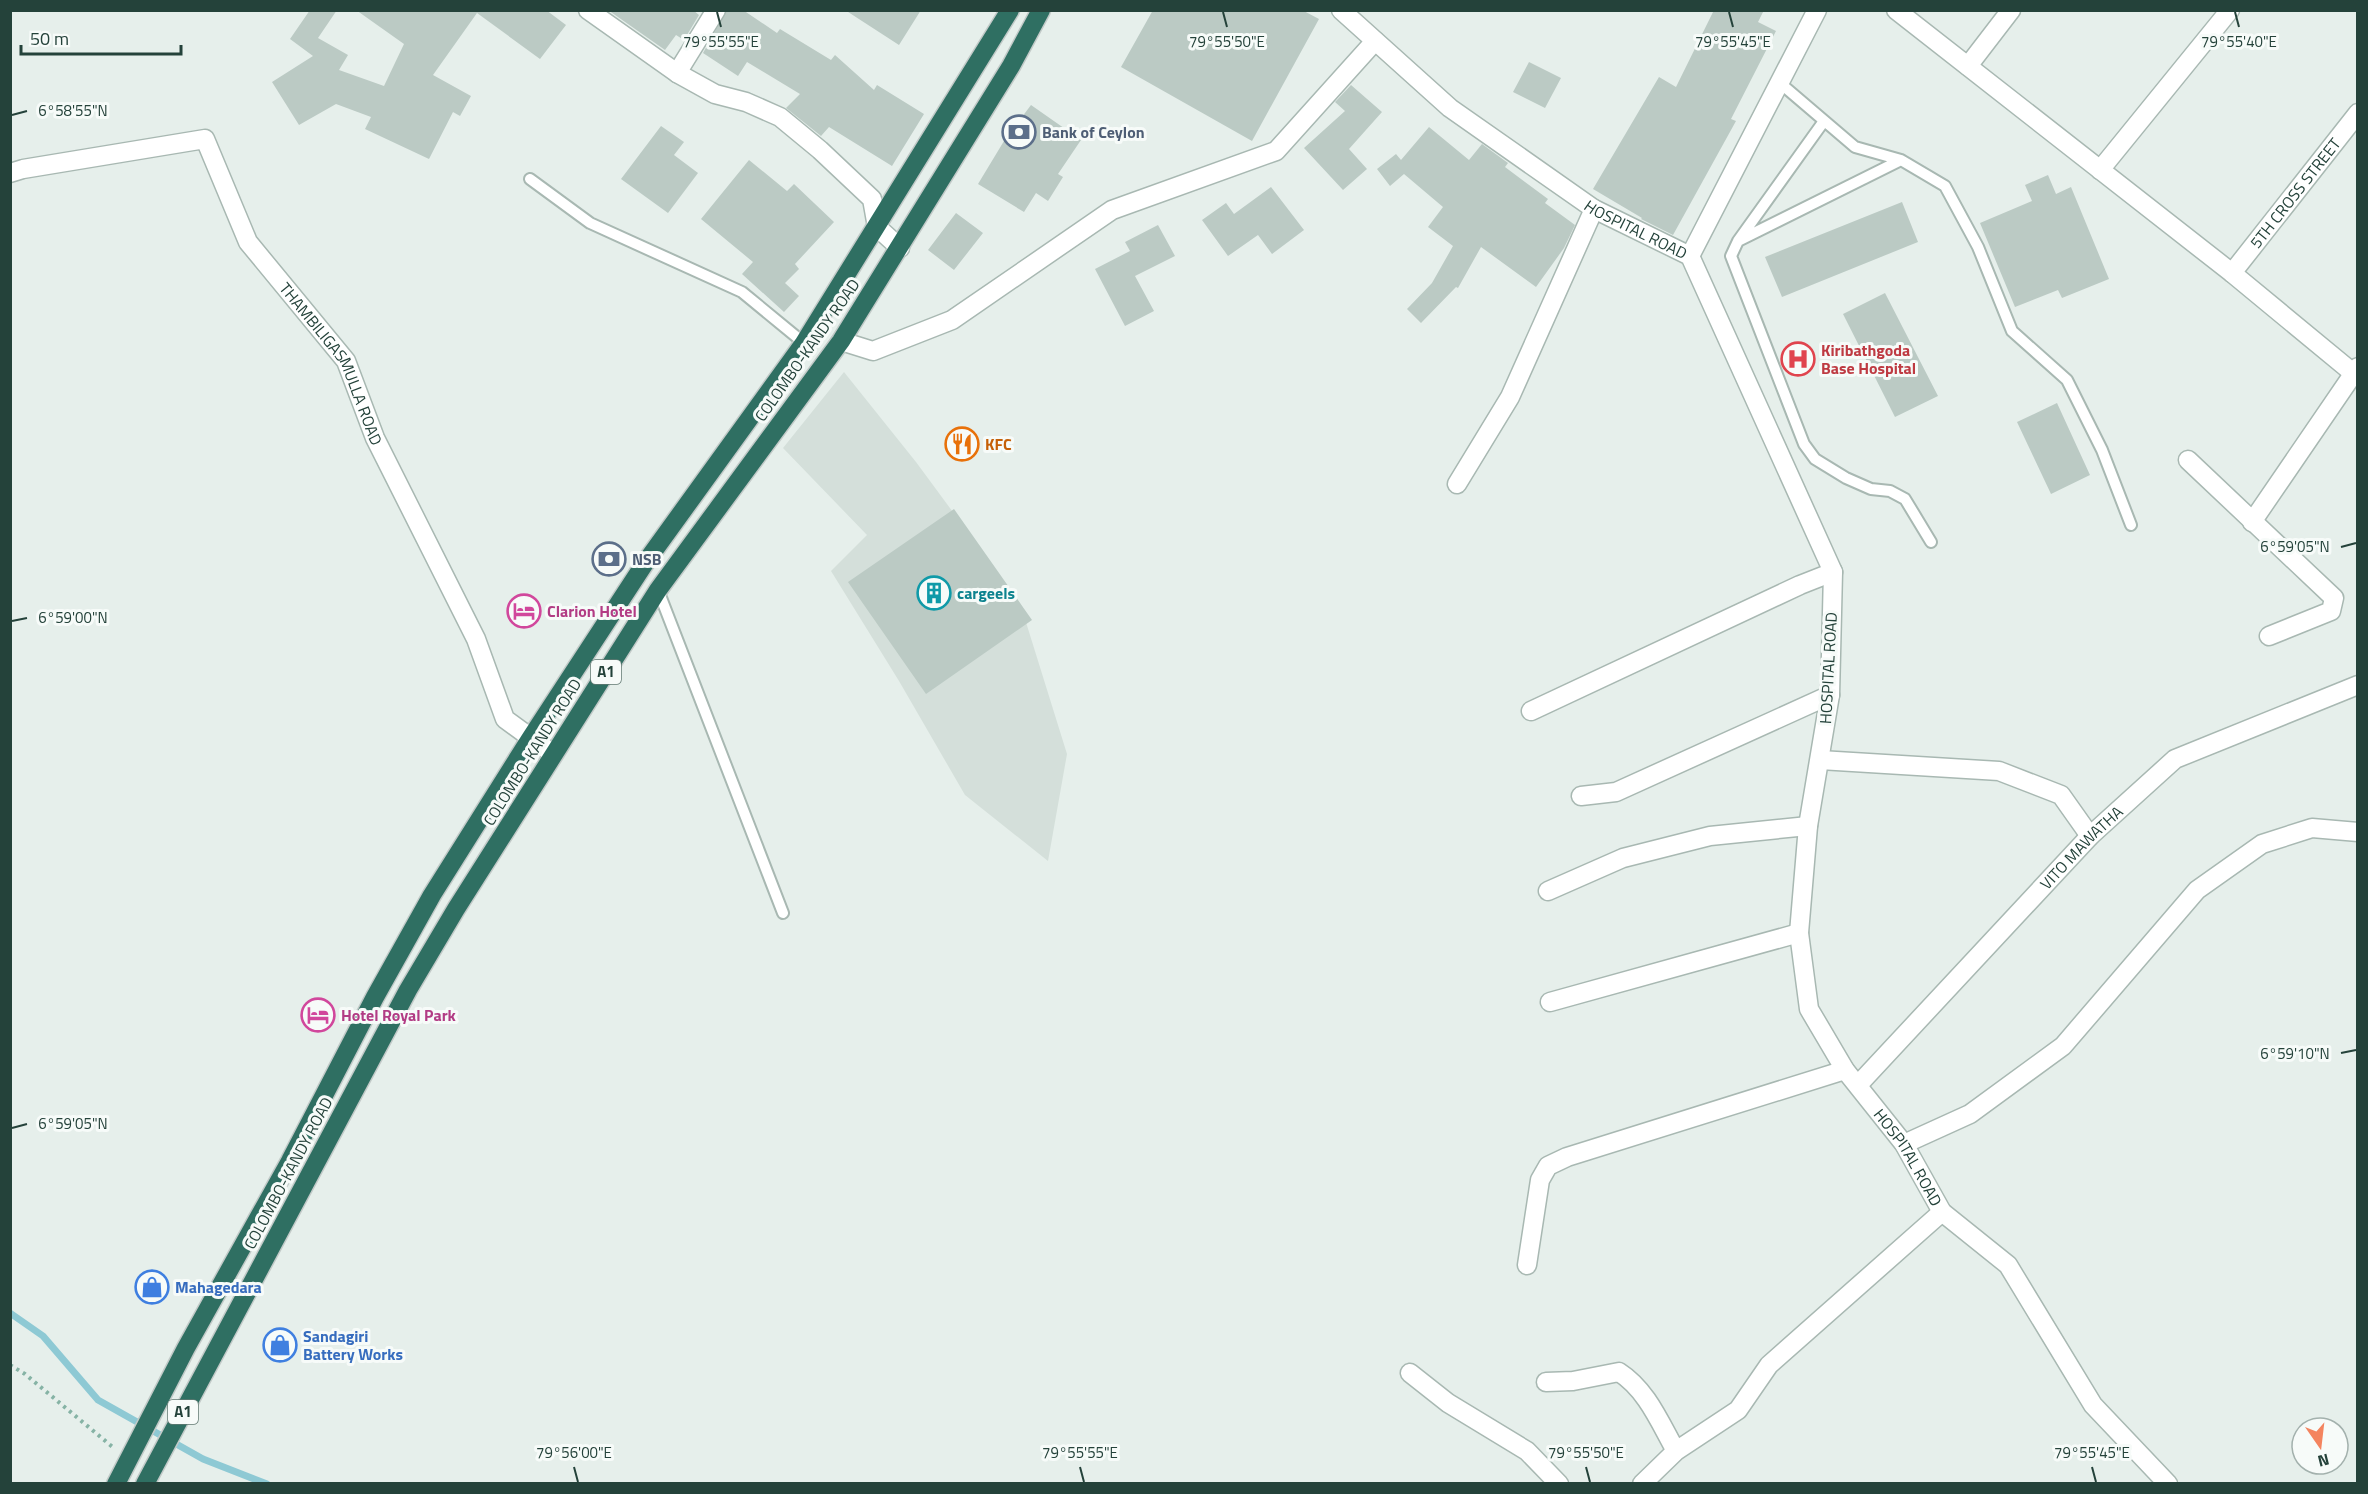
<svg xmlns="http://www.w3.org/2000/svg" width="2368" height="1494" viewBox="0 0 2368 1494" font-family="'Titillium Web',sans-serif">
	<rect width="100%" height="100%" fill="#e6efeb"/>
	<!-- built -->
	<path fill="#d4dfda" d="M 844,372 L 916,462 L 1020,603 L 1067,754 L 1048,861 L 965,795 L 899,681 L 831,571 L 867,535 L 783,448 Z"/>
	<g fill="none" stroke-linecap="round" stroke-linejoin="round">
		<!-- stream -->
		<path stroke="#8ec9d4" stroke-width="7" d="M 10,1313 L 43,1336 L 98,1400 L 203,1459 L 267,1484"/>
	</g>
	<!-- building -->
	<path fill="#bbcac4" d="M 310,10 L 337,10 L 318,38 L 348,55 L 339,70 L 384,86 L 404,44 L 356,10 L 546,10 L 566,25 L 540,59 L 477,13 L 433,75 L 471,96 L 460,116 L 453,112 L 429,159 L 365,129 L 371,117 L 336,104 L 299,125 L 272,82 L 313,56 L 290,39 Z
		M 608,10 L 693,10 L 699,15 L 684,40 L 676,35 L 665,50 Z
		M 727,10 L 743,10 L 777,33 L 780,29 L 831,60 L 835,55 L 874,90 L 877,85 L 924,114 L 892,166 L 829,127 L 821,136 L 786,108 L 800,94 L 747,62 L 738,76 L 703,53 Z
		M 845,10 L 921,10 L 899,45 Z
		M 1153,10 L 1302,10 L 1319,19 L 1252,141 L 1121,67 Z
		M 1714,10 L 1764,10 L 1758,22 L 1776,31 L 1731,119 L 1736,121 L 1673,235 L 1641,219 L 1642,218 L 1593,189 L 1659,77 L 1676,87 Z
		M 1529,62 L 1561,78 L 1545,108 L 1513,92 Z
		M 1351,85 L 1382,112 L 1349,149 L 1367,169 L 1343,190 L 1304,148 L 1345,111 L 1335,102 Z
		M 1031,105 L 1081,140 L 1058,174 L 1063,177 L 1048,201 L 1036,193 L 1024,212 L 978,184 L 1004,141 Z
		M 661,126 L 684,142 L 674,155 L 698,173 L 668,213 L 621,179 Z
		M 1429,127 L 1469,160 L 1482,144 L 1508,163 L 1505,167 L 1548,199 L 1545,203 L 1575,225 L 1564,248 L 1536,287 L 1481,247 L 1458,288 L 1456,287 L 1421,323 L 1407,309 L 1432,283 L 1453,246 L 1428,227 L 1443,207 L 1404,174 L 1390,186 L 1377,169 L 1396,154 L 1401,160 Z
		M 749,160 L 787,191 L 794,184 L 834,222 L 795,264 L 799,269 L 785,283 L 799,296 L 784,312 L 742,274 L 753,262 L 701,219 Z
		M 2048,175 L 2056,194 L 2071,187 L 2109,279 L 2062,298 L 2058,290 L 2015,307 L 1980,223 L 2032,201 L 2025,185 Z
		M 1271,187 L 1304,230 L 1272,254 L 1258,235 L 1228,256 L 1202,220 L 1226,203 L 1234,214 Z
		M 1902,202 L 1918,242 L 1782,297 L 1765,257 Z
		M 956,213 L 983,233 L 954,270 L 928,250 Z
		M 1158,225 L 1175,256 L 1135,276 L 1154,311 L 1125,326 L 1095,269 L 1130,251 L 1125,242 Z
		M 1885,293 L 1938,396 L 1895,417 L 1843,314 Z
		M 2057,403 L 2090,475 L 2051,494 L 2017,422 Z
		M 954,509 L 1032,620 L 926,694 L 848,582 Z"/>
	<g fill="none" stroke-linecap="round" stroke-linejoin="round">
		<defs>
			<path id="lane" d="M 1780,83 L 1855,147 L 1901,160 L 1945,186 L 1978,247 L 2012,331 L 2067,380 L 2102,450 L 2131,525
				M 1824,121 L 1738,241 L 1731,256 L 1804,444 L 1815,459 L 1846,478 L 1871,489 L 1890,491 L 1905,499 L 1931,542
				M 530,179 L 590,223 L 742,292 L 804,343
				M 1740,240 L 1901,160
				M 658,590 L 783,913"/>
			<g id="street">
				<path d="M 588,10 L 677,73 L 715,94 L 746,102 L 780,117 L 820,150 L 872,199 L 877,227 L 900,248"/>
				<path id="s1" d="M 1341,10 L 1450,108 L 1594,209 L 1690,256 L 1833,572 L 1830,695 L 1808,826 L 1799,933 L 1809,1009 L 1845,1070 L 1904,1144 L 1942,1212 L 2008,1265 L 2093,1405 L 2168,1484"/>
				<path d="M 1896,10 L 2232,273 L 2358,377"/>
				<path d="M 1968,66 L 2011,10"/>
				<path d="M 677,73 L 716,10"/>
				<path d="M 2100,170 L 2230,10"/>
				<path id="s2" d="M 10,173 L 23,169 L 205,139 L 248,242 L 346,361 L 375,438 L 476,639 L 505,719 L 553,754"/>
				<path d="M 1690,256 L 1817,10"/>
				<path id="s3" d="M 2232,273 L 2358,113"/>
				<path d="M 841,341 L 873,351 L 952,320 L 1112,210 L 1276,151 L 1375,41"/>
				<path d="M 2188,460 L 2334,598 L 2331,611 L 2269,636"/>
				<path d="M 1457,484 L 1510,397 L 1594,209"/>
				<path d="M 2252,522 L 2358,367"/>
				<path d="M 1531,711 L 1800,585 L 1833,572"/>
				<path d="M 1820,760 L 1999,771 L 2061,795 L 2090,836"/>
				<path d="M 1581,796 L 1616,792 L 1830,695"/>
				<path d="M 1548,891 L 1623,858 L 1710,836 L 1808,826"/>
				<path d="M 1550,1002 L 1799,933"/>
				<path id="s4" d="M 1858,1085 L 2090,836 L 2175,759 L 2358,685"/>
				<path d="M 1904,1144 L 1970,1114 L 2063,1046 L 2197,890 L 2262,844 L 2312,828 L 2358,832"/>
				<path d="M 1527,1265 L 1540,1180 L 1548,1166 L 1567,1157 L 1845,1070"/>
				<path d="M 1410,1373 L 1448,1403 L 1527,1451 L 1559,1484"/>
				<path d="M 1546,1382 L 1573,1381 L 1619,1372 C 1647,1390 1660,1423 1676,1451"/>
				<path d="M 1642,1484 L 1676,1451 L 1738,1410 L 1769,1365 L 1942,1212"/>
			</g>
			<path id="highway" d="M 116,1484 L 186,1348 L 290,1161 L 375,997 L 432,895 L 530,739 L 645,563 L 804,343 L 1010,10
				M 145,1484 L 408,990 L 456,909 L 658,590 L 841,341 L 1011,66 L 1041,10"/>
		</defs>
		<!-- lane casing -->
		<use href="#lane" stroke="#a8b8b2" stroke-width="14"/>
		<!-- street casing -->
		<use href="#street" stroke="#a8b8b2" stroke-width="21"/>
		<!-- highway casing -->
		<use href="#highway" stroke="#c2cac8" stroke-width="21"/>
		<!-- path -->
		<path stroke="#86b3a5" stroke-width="4" stroke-dasharray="3 4.5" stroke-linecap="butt" d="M 10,1365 L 25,1374 L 115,1449"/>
		<!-- lane -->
		<use href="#lane" stroke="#fff" stroke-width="10"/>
		<!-- street -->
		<use href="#street" stroke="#fff" stroke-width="18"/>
		<!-- highway -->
		<use href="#highway" stroke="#2f6f62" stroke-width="18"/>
	</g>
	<!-- ticks -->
	<path fill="none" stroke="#24423a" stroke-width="2" d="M 717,12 L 721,27M 1223,12 L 1227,27M 1729,12 L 1733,27M 2235,12 L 2239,27M 12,115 L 27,111M 2341,547 L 2356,543M 12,621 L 27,618M 2341,1053 L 2356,1050M 12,1128 L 27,1124M 574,1467 L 578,1482M 1080,1467 L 1084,1482M 1586,1467 L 1590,1482M 2092,1467 L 2096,1482"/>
	<!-- icons -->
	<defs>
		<symbol id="bank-ring" viewBox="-11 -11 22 22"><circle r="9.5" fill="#f7fbf9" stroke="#5c6f8a" stroke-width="1.5"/><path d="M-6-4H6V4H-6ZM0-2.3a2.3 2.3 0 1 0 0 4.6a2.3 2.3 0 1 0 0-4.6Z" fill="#5c6f8a"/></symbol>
		<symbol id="hospital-ring" viewBox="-11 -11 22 22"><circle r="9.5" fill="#f7fbf9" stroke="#e0444e" stroke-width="1.5"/><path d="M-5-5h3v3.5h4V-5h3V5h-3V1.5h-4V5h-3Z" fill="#e0444e"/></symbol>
		<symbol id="restaurant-ring" viewBox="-11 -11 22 22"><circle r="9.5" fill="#f7fbf9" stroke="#e8710a" stroke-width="1.5"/><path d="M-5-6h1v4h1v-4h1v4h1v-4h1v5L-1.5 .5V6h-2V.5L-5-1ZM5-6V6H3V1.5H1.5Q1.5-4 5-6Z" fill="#e8710a"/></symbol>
		<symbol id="building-ring" viewBox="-11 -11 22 22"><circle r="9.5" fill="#f7fbf9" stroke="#0f9aa8" stroke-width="1.5"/><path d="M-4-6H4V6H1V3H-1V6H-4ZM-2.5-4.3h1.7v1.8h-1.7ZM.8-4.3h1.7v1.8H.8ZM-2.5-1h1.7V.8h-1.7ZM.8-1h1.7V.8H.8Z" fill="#0f9aa8"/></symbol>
		<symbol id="hotel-ring" viewBox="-11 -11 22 22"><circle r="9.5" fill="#f7fbf9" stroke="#d1479c" stroke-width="1.5"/><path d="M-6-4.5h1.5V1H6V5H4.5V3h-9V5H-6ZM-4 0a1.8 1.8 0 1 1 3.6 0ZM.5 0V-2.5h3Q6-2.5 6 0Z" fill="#d1479c"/></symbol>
		<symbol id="shop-ring" viewBox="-11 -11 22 22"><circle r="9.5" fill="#f7fbf9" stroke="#3f7fe0" stroke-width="1.5"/><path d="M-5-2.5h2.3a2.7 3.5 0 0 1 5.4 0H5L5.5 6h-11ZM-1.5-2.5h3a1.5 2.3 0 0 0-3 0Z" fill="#3f7fe0"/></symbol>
	</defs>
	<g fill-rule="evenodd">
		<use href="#bank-ring" x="1000" y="113" width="38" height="38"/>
		<use href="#hospital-ring" x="1779" y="340" width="38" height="38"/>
		<use href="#restaurant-ring" x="943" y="425" width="38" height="38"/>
		<use href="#bank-ring" x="590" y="540" width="38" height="38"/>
		<use href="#building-ring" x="915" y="574" width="38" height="38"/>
		<use href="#hotel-ring" x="505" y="592" width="38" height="38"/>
		<use href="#hotel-ring" x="299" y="996" width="38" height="38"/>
		<use href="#shop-ring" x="133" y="1268" width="38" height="38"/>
		<use href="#shop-ring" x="261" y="1326" width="38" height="38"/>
	</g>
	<g text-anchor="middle" stroke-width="6" stroke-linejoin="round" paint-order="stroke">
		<!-- shield labels -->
		<g fill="#f7fbf9" stroke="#637a73" stroke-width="1.5">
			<rect x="591" y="660" width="30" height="24" rx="4.5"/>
			<rect x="168" y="1400" width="30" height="24" rx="4.5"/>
		</g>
		<g font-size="15" font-weight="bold" fill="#24423a">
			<text x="606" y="677">A1</text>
			<text x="183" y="1417">A1</text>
		</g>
		<!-- service labels -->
		<g font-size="16" font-weight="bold" fill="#4e5e75" stroke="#f7fbf9" text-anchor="start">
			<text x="1042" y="138">Bank of Ceylon</text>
			<text x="632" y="565">NSB</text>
		</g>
		<!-- street labels -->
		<g font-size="16" fill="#24423a" stroke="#f7fbf9">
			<text dy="6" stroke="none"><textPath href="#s3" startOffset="102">5TH CROSS STREET</textPath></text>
			<text dy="6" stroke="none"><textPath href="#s1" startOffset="369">HOSPITAL ROAD</textPath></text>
			<text transform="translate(807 350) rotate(-55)" y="6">COLOMBO-KANDY ROAD</text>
			<text dy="6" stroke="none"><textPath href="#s2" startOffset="459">THAMBILIGASMULLA ROAD</textPath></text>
			<text transform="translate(1828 668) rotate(-87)" y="6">HOSPITAL ROAD</text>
			<text transform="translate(532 752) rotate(-58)" y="6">COLOMBO-KANDY ROAD</text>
			<text dy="6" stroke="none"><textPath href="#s4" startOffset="326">VITO MAWATHA</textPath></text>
			<text dy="6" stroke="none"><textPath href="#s1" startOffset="1395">HOSPITAL ROAD</textPath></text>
			<text transform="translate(288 1173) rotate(-62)" y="6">COLOMBO-KANDY ROAD</text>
		</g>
		<!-- health labels -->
		<g font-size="16" font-weight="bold" fill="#be3a42" stroke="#f7fbf9" text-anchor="start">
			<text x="1821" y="356">Kiribathgoda<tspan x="1821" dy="18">Base Hospital</tspan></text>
		</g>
		<!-- food labels -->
		<g font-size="16" font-weight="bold" fill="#c56008" stroke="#f7fbf9" text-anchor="start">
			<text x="985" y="450">KFC</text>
		</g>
		<!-- culture labels -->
		<g font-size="16" font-weight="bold" fill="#0d838f" stroke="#f7fbf9" text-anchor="start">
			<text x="957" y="599">cargeels</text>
		</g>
		<!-- hotel labels -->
		<g font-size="16" font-weight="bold" fill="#b23c85" stroke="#f7fbf9" text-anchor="start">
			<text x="547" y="617">Clarion Hotel</text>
			<text x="341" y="1021">Hotel Royal Park</text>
		</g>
		<!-- shop labels -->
		<g font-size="16" font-weight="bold" fill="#366cbe" stroke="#f7fbf9" text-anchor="start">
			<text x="175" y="1293">Mahagedara</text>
			<text x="303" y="1342">Sandagiri<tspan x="303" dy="18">Battery Works</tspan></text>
		</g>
	</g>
	<g font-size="15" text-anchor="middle" fill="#24423a" stroke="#f7fbf9" stroke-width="6" stroke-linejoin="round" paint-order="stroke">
		<text x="721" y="47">79°55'55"E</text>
		<text x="1227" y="47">79°55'50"E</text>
		<text x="1733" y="47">79°55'45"E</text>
		<text x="2239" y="47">79°55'40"E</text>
		<text x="73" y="116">6°58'55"N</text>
		<text x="2295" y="552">6°59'05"N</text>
		<text x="73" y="623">6°59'00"N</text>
		<text x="2295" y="1059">6°59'10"N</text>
		<text x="73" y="1129">6°59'05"N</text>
		<text x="574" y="1458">79°56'00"E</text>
		<text x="1080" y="1458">79°55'55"E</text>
		<text x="1586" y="1458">79°55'50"E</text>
		<text x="2092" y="1458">79°55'45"E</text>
	</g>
	<!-- border -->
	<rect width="2368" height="1494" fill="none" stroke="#24423a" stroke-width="24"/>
	<!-- north arrow -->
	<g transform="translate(2320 1446) rotate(166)"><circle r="28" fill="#f7fbf9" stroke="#a3b1ad" stroke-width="1.5"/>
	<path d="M0-4.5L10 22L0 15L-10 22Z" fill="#f4845f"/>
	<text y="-9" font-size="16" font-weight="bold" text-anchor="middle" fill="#24423a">N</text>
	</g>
	<!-- scale -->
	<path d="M21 45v9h160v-9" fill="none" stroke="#24423a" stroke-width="3"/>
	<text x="30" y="45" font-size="18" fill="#24423a" stroke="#f7fbf9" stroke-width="4.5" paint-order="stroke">50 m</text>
</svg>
